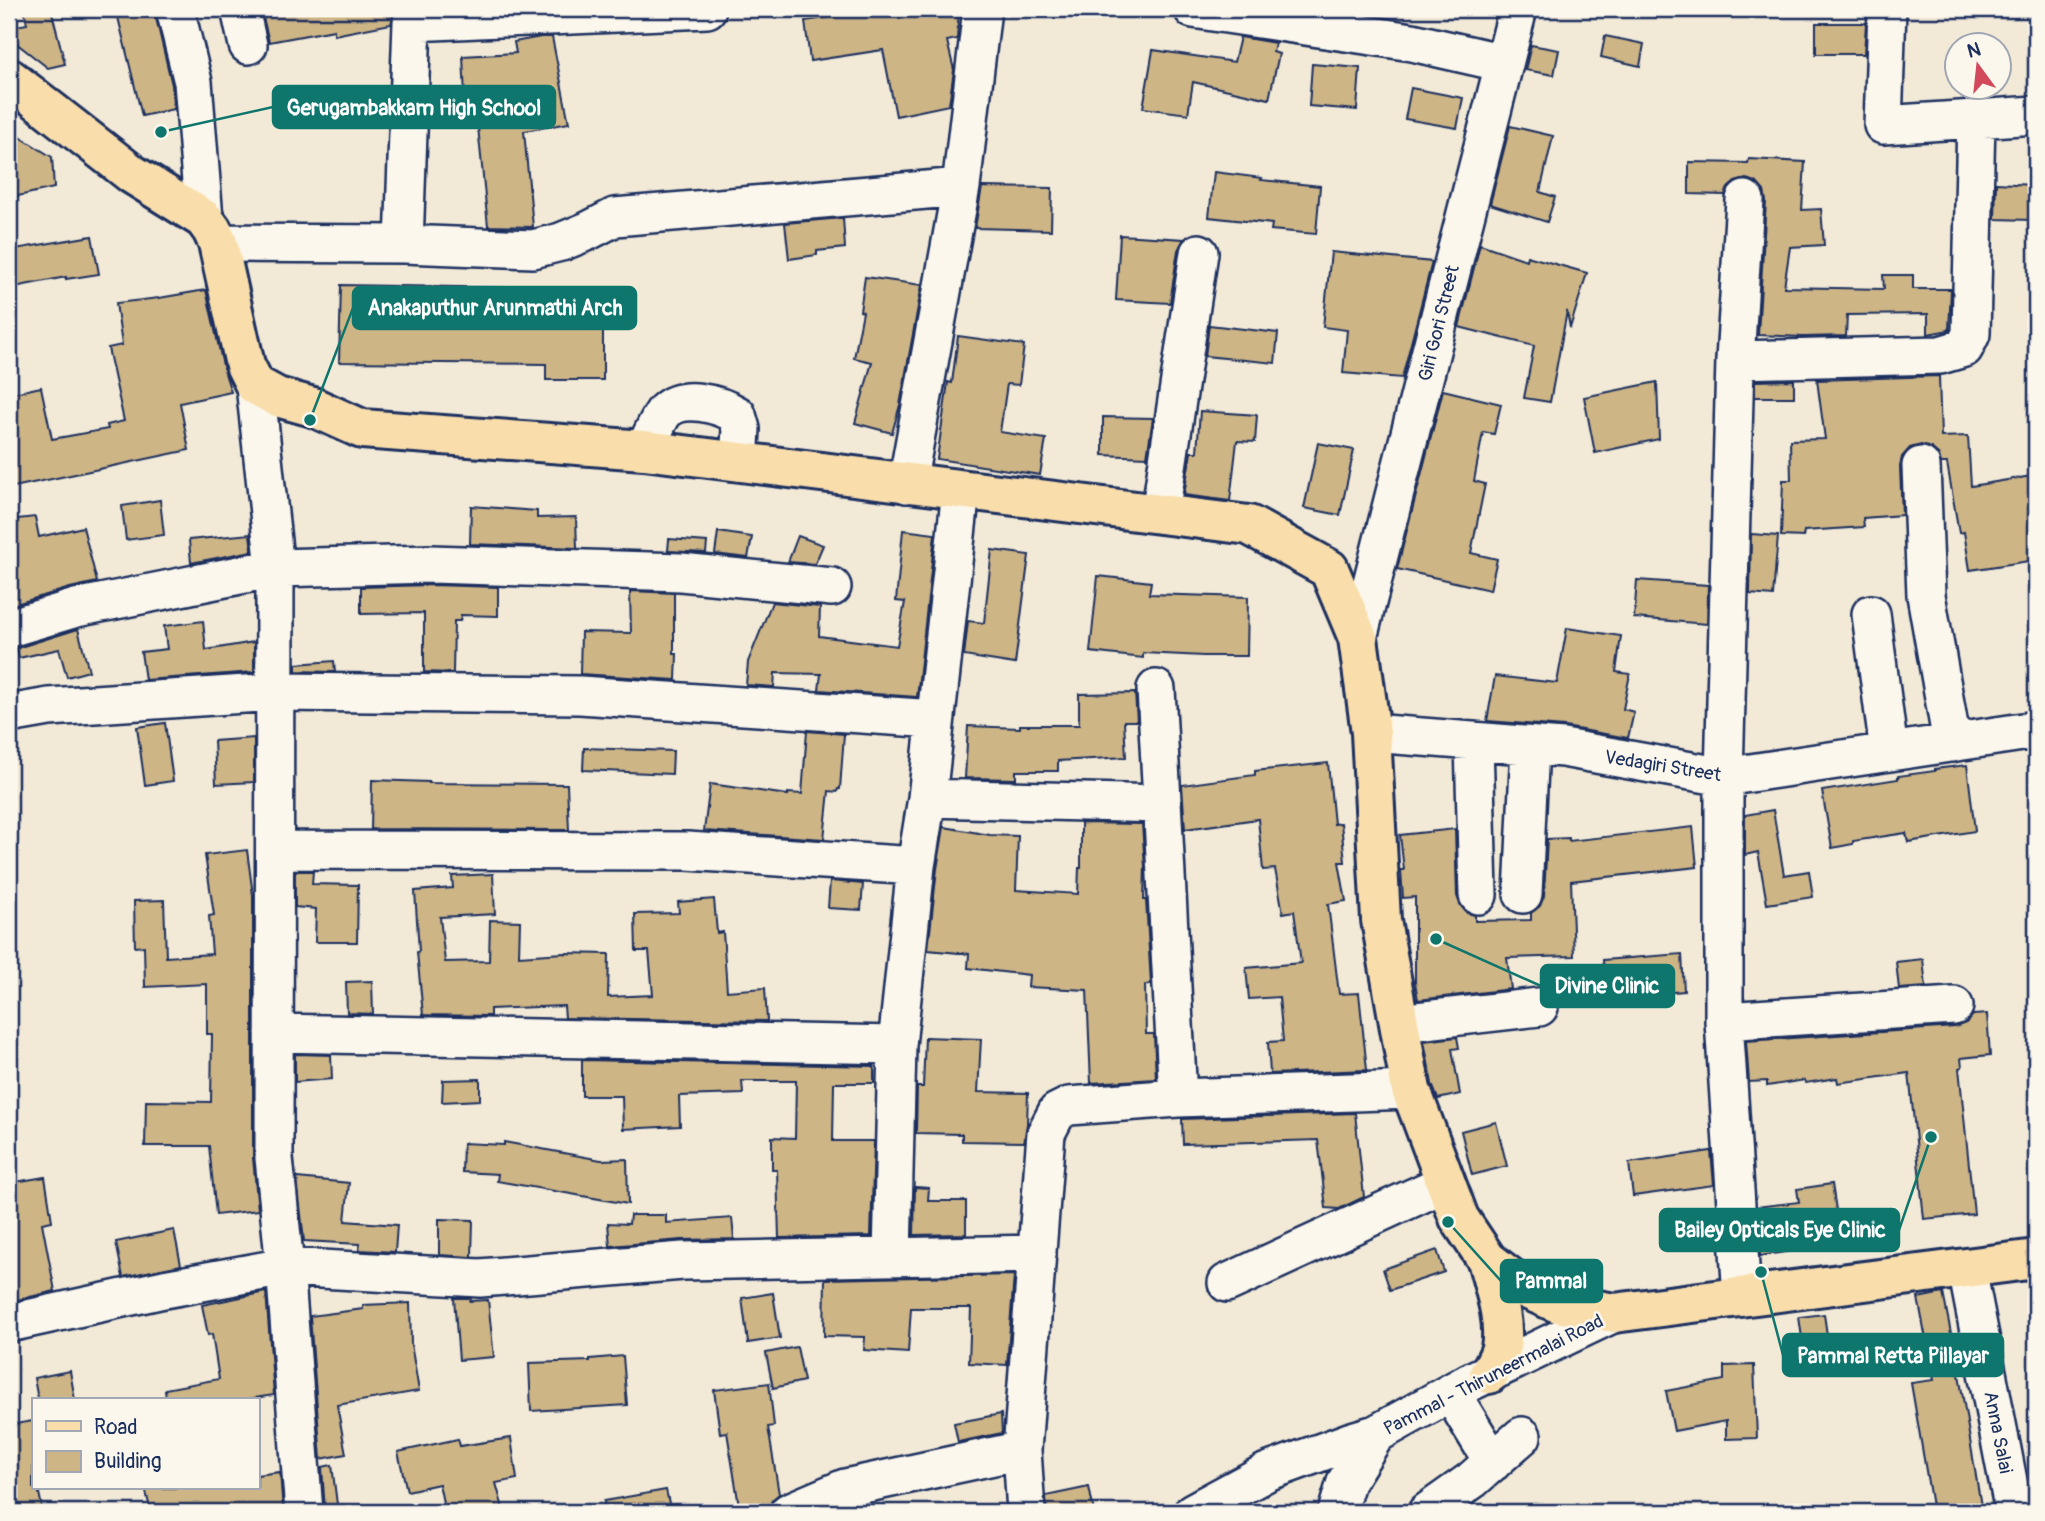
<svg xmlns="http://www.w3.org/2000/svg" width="2045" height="1521" viewBox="0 0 2045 1521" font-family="Pangolin,sans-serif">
	<rect width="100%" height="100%" fill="#f2ead7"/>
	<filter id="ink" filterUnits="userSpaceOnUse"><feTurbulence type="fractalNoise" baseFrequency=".0143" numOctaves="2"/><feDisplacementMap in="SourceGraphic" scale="14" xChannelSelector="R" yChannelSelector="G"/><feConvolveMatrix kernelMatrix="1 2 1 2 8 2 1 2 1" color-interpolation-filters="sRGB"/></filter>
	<g filter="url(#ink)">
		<!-- building -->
		<path fill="#ceb585" stroke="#1b2f5e" stroke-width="2" d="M 24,9 L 51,9 L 65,64 L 48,68 L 16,43 L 16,26 L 27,24 Z
			M 116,9 L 140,9 L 141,17 L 155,14 L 172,85 L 174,109 L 142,116 Z
			M 261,9 L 396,9 L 394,12 L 391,24 L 334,35 L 334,30 L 269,42 Z
			M 887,9 L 959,9 L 957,39 L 947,41 L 954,70 L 949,105 L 896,116 L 883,50 L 810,61 L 805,21 Z
			M 1816,23 L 1866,23 L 1864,54 L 1816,54 Z
			M 1605,36 L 1644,44 L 1640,66 L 1601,57 Z
			M 541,37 L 552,37 L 569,123 L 524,131 L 533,227 L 488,226 L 477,117 L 466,117 L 463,56 L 516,53 L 514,42 Z
			M 1240,37 L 1275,43 L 1273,52 L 1279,54 L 1269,99 L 1193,82 L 1188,114 L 1143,108 L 1153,50 L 1234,62 Z
			M 1531,45 L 1559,50 L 1554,75 L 1525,70 Z
			M 1312,64 L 1360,68 L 1357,110 L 1309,106 Z
			M 1411,88 L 1463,98 L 1457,128 L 1405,119 Z
			M 1510,126 L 1553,136 L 1540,192 L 1555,197 L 1547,222 L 1490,204 Z
			M 9,130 L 52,157 L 54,188 L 9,198 Z
			M 1749,159 L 1805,162 L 1802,210 L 1821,209 L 1824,245 L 1790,247 L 1784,287 L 1884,289 L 1883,275 L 1913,275 L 1913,289 L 1951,289 L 1949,330 L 1928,334 L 1928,314 L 1847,315 L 1846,336 L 1803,337 L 1758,335 L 1766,201 L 1764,191 L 1756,182 L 1746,179 L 1735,182 L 1728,188 L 1725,195 L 1689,194 L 1689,162 L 1748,163 Z
			M 1214,172 L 1262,178 L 1261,180 L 1320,186 L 1316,234 L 1271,230 L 1272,224 L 1209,217 Z
			M 1996,183 L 2033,185 L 2031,220 L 1995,219 Z
			M 982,187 L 1052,188 L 1051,230 L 975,228 Z
			M 843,218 L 845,248 L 817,251 L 817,255 L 789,259 L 785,223 Z
			M 1120,235 L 1184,239 L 1178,250 L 1170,303 L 1116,300 Z
			M 92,236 L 99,274 L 66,279 L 66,277 L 9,288 L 9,250 Z
			M 1480,244 L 1526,260 L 1527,256 L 1587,273 L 1570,328 L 1567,311 L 1550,402 L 1524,398 L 1534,346 L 1459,327 Z
			M 1331,252 L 1432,262 L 1402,378 L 1343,373 L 1347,330 L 1323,327 Z
			M 865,277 L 922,285 L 900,405 L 892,433 L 855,423 L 872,362 L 854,358 L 863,312 L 860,311 Z
			M 341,285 L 521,288 L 520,324 L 603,324 L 603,380 L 546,380 L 546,364 L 339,362 Z
			M 206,290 L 224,370 L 231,392 L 180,403 L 189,450 L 9,488 L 9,394 L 41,387 L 52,439 L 108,429 L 107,425 L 124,421 L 108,348 L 122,345 L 116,303 L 159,298 Z
			M 1209,325 L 1278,333 L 1275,363 L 1205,356 Z
			M 958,336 L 1024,345 L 1019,385 L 1007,384 L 1000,432 L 1046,439 L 1040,475 L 937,459 L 948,382 L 952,383 Z
			M 1939,376 L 1941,437 L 1968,436 L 1971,486 L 2032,476 L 2036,501 L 2036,560 L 1970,570 L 1964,532 L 1959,533 L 1947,463 L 1941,463 L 1938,454 L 1931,448 L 1921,445 L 1910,448 L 1902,457 L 1900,467 L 1902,515 L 1863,518 L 1864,527 L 1804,531 L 1803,537 L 1781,536 L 1783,480 L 1791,480 L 1790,440 L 1825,439 L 1817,380 Z
			M 1794,380 L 1794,397 L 1755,397 L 1755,381 Z
			M 1657,382 L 1659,439 L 1595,453 L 1584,397 Z
			M 1443,390 L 1501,404 L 1494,434 L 1483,432 L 1474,481 L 1485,484 L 1471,553 L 1497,559 L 1490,590 L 1397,569 Z
			M 1200,411 L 1257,415 L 1255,442 L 1237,441 L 1230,501 L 1184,495 L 1191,452 L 1197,452 Z
			M 1103,417 L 1153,418 L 1147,457 L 1103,455 Z
			M 1318,443 L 1354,450 L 1340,515 L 1304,508 Z
			M 160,500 L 164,535 L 126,540 L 122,506 Z
			M 471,506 L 537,511 L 537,518 L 576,517 L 577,548 L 470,544 Z
			M 35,517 L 39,537 L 83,527 L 97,582 L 70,588 L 9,606 L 9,520 Z
			M 903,530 L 935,534 L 917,697 L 819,690 L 821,674 L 775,673 L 774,687 L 746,685 L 748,662 L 772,602 L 820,607 L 819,636 L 897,646 L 905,602 L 896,601 Z
			M 718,532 L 752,537 L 748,558 L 715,554 Z
			M 250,534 L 252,551 L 191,563 L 189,540 Z
			M 1751,534 L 1778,536 L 1773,596 L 1750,594 Z
			M 798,536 L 823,545 L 815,564 L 788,562 Z
			M 669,539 L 707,542 L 706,553 L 668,551 Z
			M 992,550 L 1029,555 L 1015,664 L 964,656 L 968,621 L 984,623 Z
			M 1098,576 L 1151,582 L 1149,594 L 1248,597 L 1247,656 L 1204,656 L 1143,653 L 1143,658 L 1090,652 Z
			M 1637,580 L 1708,585 L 1707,624 L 1634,618 Z
			M 431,585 L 498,587 L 498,616 L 461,615 L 460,621 L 454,621 L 453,673 L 424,672 L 424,613 L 361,614 L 361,587 Z
			M 630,591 L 674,593 L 674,654 L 677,654 L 676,680 L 580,674 L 581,632 L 631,633 Z
			M 203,621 L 206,650 L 254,642 L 254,672 L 145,680 L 141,652 L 167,649 L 164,626 Z
			M 1567,628 L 1621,636 L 1616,672 L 1630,674 L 1623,709 L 1634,712 L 1628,738 L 1565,727 L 1487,721 L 1495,676 L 1557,683 Z
			M 78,629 L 89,671 L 67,677 L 59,649 L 19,658 L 17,648 Z
			M 334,661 L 335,672 L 296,671 L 296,664 Z
			M 1135,693 L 1137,721 L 1124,721 L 1126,757 L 1058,761 L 1058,771 L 1016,771 L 1016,779 L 965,778 L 968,726 L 1020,728 L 1020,725 L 1079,725 L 1079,694 Z
			M 165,723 L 173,781 L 145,785 L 137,727 Z
			M 807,731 L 844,734 L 840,789 L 838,789 L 837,792 L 829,791 L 824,839 L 704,831 L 710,784 L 788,795 L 788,793 L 802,794 Z
			M 254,738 L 254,782 L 216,784 L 214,741 Z
			M 584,748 L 673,751 L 672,774 L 583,770 Z
			M 1328,763 L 1334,824 L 1341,823 L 1345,862 L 1339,862 L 1346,901 L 1328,904 L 1339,994 L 1359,993 L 1367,1070 L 1270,1074 L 1268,1042 L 1283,1041 L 1279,997 L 1249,999 L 1246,968 L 1301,963 L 1294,911 L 1283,913 L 1275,869 L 1263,870 L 1258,819 L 1185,829 L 1182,785 L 1255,775 L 1255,771 Z
			M 1967,765 L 1975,831 L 1908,842 L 1906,833 L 1853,841 L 1853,844 L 1832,848 L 1822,791 L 1898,779 L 1898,776 L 1935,771 L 1935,769 Z
			M 372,780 L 429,782 L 429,783 L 567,784 L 569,830 L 371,829 Z
			M 1773,810 L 1784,875 L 1809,871 L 1813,897 L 1767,904 L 1758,852 L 1745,855 L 1745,815 Z
			M 1081,823 L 1142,824 L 1145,867 L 1144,900 L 1146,900 L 1151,984 L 1145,985 L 1146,1034 L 1154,1034 L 1156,1079 L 1091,1083 L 1087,990 L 1028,987 L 1029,975 L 968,968 L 969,954 L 928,950 L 937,869 L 944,827 L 990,835 L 1018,836 L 1016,890 L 1078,894 L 1079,868 L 1081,868 Z
			M 1693,827 L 1697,867 L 1571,881 L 1574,956 L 1507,958 L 1511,989 L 1418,1000 L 1415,982 L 1415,897 L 1403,898 L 1401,870 L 1404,870 L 1400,835 L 1455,829 L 1457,896 L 1461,906 L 1467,913 L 1475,915 L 1475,921 L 1531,920 L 1531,913 L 1540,906 L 1544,896 L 1547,839 L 1569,838 L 1569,841 Z
			M 247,850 L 253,895 L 253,1158 L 258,1210 L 216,1215 L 209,1146 L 145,1146 L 146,1101 L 211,1102 L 212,1034 L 207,1034 L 207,984 L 145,987 L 144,946 L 135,947 L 134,901 L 164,900 L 166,957 L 212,954 L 209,916 L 214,915 L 205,855 Z
			M 295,871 L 313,871 L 312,884 L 358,885 L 357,942 L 315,942 L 316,909 L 295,907 Z
			M 493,874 L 495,914 L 440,917 L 445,962 L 489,961 L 490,920 L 520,921 L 519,956 L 564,953 L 609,954 L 608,997 L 653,995 L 649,951 L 636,951 L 635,914 L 679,913 L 678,902 L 714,899 L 717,933 L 723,932 L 727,991 L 765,988 L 767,1021 L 565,1018 L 564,1006 L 490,1009 L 490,1016 L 423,1015 L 417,952 L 419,951 L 415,891 L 453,888 L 452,876 Z
			M 830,881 L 863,884 L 861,910 L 828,908 Z
			M 1682,954 L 1684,991 L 1606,998 L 1603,960 Z
			M 1923,959 L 1926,987 L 1899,989 L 1896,962 Z
			M 372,981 L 373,1014 L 347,1013 L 346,982 Z
			M 1987,1014 L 1990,1055 L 1961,1058 L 1962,1067 L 1959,1068 L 1974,1214 L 1924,1219 L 1909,1073 L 1838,1083 L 1837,1078 L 1806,1083 L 1805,1080 L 1767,1086 L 1767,1081 L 1749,1082 L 1746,1041 L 1955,1027 L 1966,1023 L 1973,1015 Z
			M 925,1037 L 981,1039 L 978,1092 L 1028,1093 L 1027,1124 L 1024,1142 L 962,1141 L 962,1134 L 916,1133 L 917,1087 L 923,1087 Z
			M 1457,1037 L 1459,1048 L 1452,1049 L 1460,1094 L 1438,1099 L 1432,1084 L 1424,1041 Z
			M 295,1054 L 331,1055 L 332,1079 L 295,1082 Z
			M 582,1060 L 874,1066 L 874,1083 L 834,1083 L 833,1141 L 874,1141 L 871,1236 L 779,1238 L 777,1170 L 772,1170 L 772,1137 L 795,1138 L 796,1081 L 742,1081 L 743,1094 L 679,1096 L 680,1126 L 623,1129 L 622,1096 L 582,1096 Z
			M 480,1079 L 480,1100 L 442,1102 L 443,1080 Z
			M 1355,1113 L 1364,1197 L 1339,1209 L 1326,1208 L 1318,1140 L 1183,1144 L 1182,1119 Z
			M 1496,1122 L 1507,1166 L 1472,1175 L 1461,1131 Z
			M 504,1142 L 601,1160 L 627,1159 L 628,1204 L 497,1181 L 498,1174 L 462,1172 L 463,1143 L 504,1145 Z
			M 1711,1151 L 1714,1185 L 1633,1196 L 1629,1163 Z
			M 45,1177 L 52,1221 L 42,1223 L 55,1291 L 9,1302 L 9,1183 Z
			M 297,1178 L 349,1183 L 345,1221 L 397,1225 L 395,1252 L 359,1250 L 360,1244 L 304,1241 Z
			M 1832,1184 L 1841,1243 L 1760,1256 L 1757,1207 L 1799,1202 L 1797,1189 Z
			M 915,1187 L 929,1188 L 928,1201 L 966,1201 L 966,1234 L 914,1235 Z
			M 630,1215 L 666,1215 L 666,1223 L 732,1218 L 734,1239 L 681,1240 L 610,1246 L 608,1223 L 629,1224 Z
			M 439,1219 L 473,1220 L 472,1257 L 439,1255 Z
			M 174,1230 L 181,1265 L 123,1277 L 116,1242 Z
			M 1437,1250 L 1444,1272 L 1390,1290 L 1383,1269 Z
			M 1014,1275 L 1007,1365 L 969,1363 L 971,1308 L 911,1308 L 908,1353 L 864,1350 L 865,1337 L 824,1336 L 825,1279 Z
			M 266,1292 L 274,1395 L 242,1400 L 166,1400 L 165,1389 L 219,1379 L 212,1334 L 208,1335 L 202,1305 Z
			M 773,1293 L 780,1338 L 748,1343 L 742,1298 Z
			M 1943,1293 L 1958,1368 L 1982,1512 L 1933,1512 L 1911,1383 L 1934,1380 L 1918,1298 Z
			M 454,1298 L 471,1298 L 470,1301 L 488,1300 L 494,1357 L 459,1360 Z
			M 410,1303 L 411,1344 L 419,1391 L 337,1405 L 346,1454 L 321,1459 L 310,1316 L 363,1309 L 363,1305 Z
			M 1824,1314 L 1829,1349 L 1804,1352 L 1799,1317 Z
			M 797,1347 L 804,1381 L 773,1388 L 766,1353 Z
			M 623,1356 L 627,1405 L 531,1411 L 529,1363 L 590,1361 L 590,1359 Z
			M 1754,1365 L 1757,1438 L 1726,1439 L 1726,1421 L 1674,1431 L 1666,1391 L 1724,1380 L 1724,1366 Z
			M 70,1371 L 75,1400 L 38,1400 L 34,1378 Z
			M 769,1383 L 774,1426 L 768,1427 L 779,1494 L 772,1500 L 768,1510 L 740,1512 L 727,1432 L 720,1433 L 714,1390 Z
			M 1001,1414 L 1002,1433 L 958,1442 L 954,1423 Z
			M 33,1421 L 33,1488 L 38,1488 L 43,1512 L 9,1512 L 9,1425 Z
			M 511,1438 L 517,1479 L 496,1483 L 504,1512 L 445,1512 L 439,1484 L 407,1491 L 398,1452 L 458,1439 L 460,1446 Z
			M 332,1465 L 338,1512 L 325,1512 L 322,1467 Z
			M 280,1472 L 283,1511 L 274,1512 L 151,1512 L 145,1488 L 257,1488 L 257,1475 Z
			M 1089,1487 L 1094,1512 L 1047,1512 L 1046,1496 Z
			M 666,1490 L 671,1512 L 605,1512 L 604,1501 Z"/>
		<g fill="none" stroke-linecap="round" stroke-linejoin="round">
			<defs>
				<path id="minor" d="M 175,9 L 193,82 L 204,219
					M 240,9 L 248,45
					M 1193,9 L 1412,42 L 1504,63
					M 1887,9 L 1883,125 L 2036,115
					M 218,243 L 404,244 L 412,22 L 707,9
					M 404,244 L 533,249 L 561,242 L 588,231 L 615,217 L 961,187
					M 1735,360 L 1940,355 L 1964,348 L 1971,334 L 1976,119
					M 255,385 L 275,568 L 274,1158 L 285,1267 L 304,1512
					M 644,450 C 650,440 658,419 665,411 C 683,394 719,404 737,415 L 741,429 L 739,462
					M 1921,466 L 1926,595 L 1952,743
					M 907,484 L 961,187 L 982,9
					M 1160,514 L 1199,253
					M 1871,614 L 1889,752
					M 9,628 L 76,608 L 275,568 L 431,564 L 681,572 L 832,587
					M 1358,638 L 1518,9
					M 1156,689 L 1178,1098
					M 9,714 L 49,707 L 276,692 L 580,695 L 935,719
					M 1371,733 L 1563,748 L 1724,777 L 2036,730
					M 1474,741 L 1478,895
					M 927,798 L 1162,804
					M 275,850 L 687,851 L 916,866
					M 1523,894 L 1530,746
					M 1724,1021 L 1954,1006
					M 1399,1023 L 1539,1007
					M 274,1033 L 897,1045
					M 892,1257 L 897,1045 L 916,866 L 927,798 L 961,490
					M 1967,1269 L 2014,1512
					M 1227,1283 L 1445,1183
					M 1742,1297 L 1724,1021 L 1724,777 L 1735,360 L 1745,200
					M 9,1323 L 164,1289 L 285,1267 L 480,1278 L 683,1261 L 1037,1254
					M 1451,1393 L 1493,1462
					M 789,1512 L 845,1488 L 1022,1450
					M 1026,1512 L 1022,1450 L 1046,1133 L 1057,1112 L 1069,1106 L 1178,1098 L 1411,1090
					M 1193,1512 L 1267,1472 L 1349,1442 L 1376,1434
					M 1337,1512 L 1346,1482 L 1376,1434 L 1468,1383 L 1614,1313
					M 1427,1512 L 1472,1480 L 1522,1436"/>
				<path id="major" d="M 9,78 L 132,174 L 204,219 L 212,230 L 218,243 L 245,365 L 255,385 L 277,397 L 313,407 L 362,429 L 644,450 L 1249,525 L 1329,569 L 1358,638 L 1371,733 L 1381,920 L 1399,1023 L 1411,1090 L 1459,1218 L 1487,1260 L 1524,1288 L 1558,1303 L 1614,1313 L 2036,1259
					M 1487,1260 C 1494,1287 1506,1320 1501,1348 C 1499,1357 1493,1366 1489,1374"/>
			</defs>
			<!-- minor casing -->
			<use href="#minor" stroke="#1b2f5e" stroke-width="42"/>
			<!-- major casing -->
			<use href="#major" stroke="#1b2f5e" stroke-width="44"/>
			<!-- minor -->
			<use href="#minor" stroke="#fbf7ec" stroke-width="37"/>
			<!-- major -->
			<use href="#major" stroke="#f9deab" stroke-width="38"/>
		</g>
	</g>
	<g text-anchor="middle" stroke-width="5" stroke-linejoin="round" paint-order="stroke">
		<!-- street labels -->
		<g font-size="19" fill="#1b2f5e" stroke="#fbf7ec">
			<text transform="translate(1438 323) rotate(-76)" y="7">Giri Gori Street</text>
			<text transform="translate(1663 765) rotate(9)" y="7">Vedagiri Street</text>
			<text transform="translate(1493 1374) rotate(-27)" y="7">Pammal - Thiruneermalai Road</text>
			<text transform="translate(1999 1432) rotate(79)" y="7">Anna Salai</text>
		</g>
	</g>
	<!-- callouts -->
	<path fill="none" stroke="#0f766e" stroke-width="2.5" d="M161 132L273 107M310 420L353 308M1436 939L1541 986M1931 1137L1899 1230M1448 1222L1501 1281M1761 1272L1783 1355"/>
	<g fill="#0f766e" stroke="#fbf7ec" stroke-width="2.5">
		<circle cx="161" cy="132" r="7"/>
		<circle cx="310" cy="420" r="7"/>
		<circle cx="1436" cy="939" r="7"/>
		<circle cx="1931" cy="1137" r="7"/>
		<circle cx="1448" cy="1222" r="7"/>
		<circle cx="1761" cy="1272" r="7"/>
	</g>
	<g fill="#0f766e" stroke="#0f766e" stroke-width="2.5">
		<rect x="273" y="86" width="282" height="42" rx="7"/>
		<rect x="353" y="287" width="283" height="42" rx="7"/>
		<rect x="1541" y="965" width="133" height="42" rx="7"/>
		<rect x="1660" y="1209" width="239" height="42" rx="7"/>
		<rect x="1501" y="1260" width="101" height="42" rx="7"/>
		<rect x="1783" y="1334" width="220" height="42" rx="7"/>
	</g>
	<g font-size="21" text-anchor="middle" font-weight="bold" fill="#fff">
		<text x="414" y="115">Gerugambakkam High School</text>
		<text x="495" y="315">Anakaputhur Arunmathi Arch</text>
		<text x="1607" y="993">Divine Clinic</text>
		<text x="1780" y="1237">Bailey Opticals Eye Clinic</text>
		<text x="1551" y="1288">Pammal</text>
		<text x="1893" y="1363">Pammal Retta Pillayar</text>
	</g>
	<!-- margin -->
	<rect width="2045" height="1521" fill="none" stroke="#fbf7ec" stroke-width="35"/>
	<rect x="18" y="18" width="2010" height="1486" fill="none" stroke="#1b2f5e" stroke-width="2.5" filter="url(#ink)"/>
	<!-- legend -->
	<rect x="32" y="1398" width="228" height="91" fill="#fbf7ec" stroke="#a1a7b3" stroke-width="2"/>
	<rect x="46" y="1421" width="35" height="10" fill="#f9deab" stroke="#a1a7b3" stroke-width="2"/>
	<text x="94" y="1434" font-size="21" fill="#1b2f5e">Road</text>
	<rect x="46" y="1451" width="35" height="21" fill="#ceb585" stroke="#a1a7b3" stroke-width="2"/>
	<text x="94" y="1468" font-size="21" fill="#1b2f5e">Building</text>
	<!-- north arrow -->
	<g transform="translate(1978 66) rotate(345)"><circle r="33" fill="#fbf7ec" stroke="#a1a7b3" stroke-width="2"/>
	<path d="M0-5L12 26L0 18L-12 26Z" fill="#d1495b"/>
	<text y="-10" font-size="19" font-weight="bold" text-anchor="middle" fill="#1b2f5e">N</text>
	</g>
</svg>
